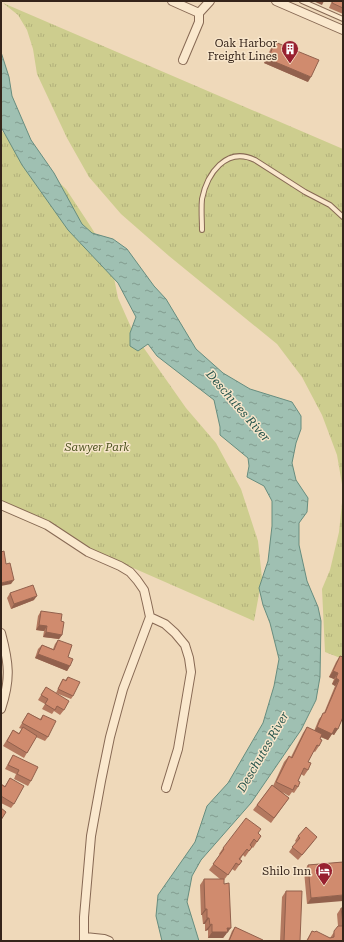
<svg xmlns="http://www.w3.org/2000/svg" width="344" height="942" viewBox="0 0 344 942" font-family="'Roboto Serif',serif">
	<defs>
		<pattern id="park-tufts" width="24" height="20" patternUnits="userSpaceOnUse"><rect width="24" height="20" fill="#cdcd8e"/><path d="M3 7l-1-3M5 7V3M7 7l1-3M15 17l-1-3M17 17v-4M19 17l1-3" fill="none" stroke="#b1b07a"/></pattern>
		<pattern id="water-ripples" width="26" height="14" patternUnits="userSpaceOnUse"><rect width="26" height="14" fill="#9fc0b2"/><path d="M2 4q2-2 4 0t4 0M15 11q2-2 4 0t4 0" fill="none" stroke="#829c90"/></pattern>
	</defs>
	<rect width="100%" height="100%" fill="#efd9ba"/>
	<!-- park -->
	<path fill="url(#park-tufts)" d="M 3,3 L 343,149 L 343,490 L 337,455 L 322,415 L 302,377 L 277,344 L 169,256 L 121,214 L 89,177 L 67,138 L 37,74 L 33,49 L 27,30 L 18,15 Z
		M 1,127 L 2,131 L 16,149 L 40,164 L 66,189 L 91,227 L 110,258 L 118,298 L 134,334 L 186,408 L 216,443 L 241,489 L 258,541 L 262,578 L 254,621 L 1,510 Z
		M 343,493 L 343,659 L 325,652 L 322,589 L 330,570 L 339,532 Z"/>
	<!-- water -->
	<path fill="url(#water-ripples)" stroke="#678d7f" d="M 1,52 L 9,77 L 12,96 L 31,140 L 54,173 L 82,224 L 92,233 L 113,239 L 127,249 L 154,286 L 166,299 L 196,349 L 223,373 L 250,389 L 292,402 L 301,416 L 301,429 L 296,443 L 292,463 L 296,480 L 308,498 L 307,512 L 299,523 L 299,545 L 307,581 L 318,607 L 321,621 L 320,677 L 316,700 L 301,730 L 251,803 L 201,860 L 192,876 L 187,902 L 199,941 L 162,941 L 156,916 L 158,895 L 195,842 L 207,806 L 228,783 L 263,723 L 274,686 L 279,659 L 270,623 L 263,605 L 259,588 L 268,561 L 272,526 L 272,501 L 264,486 L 247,477 L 249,466 L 248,458 L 220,435 L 220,427 L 214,400 L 157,356 L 148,344 L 138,351 L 130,346 L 130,333 L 136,317 L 118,283 L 68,230 L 22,165 L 1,127 Z"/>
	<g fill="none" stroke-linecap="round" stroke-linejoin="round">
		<defs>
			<path id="service" d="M 302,1 L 343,19
				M 202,230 C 202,220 201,209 202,199 C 207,174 226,146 255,160 L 305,192 L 330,205 L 343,217"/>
			<path id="minor" d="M 172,1 L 199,13
				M 276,1 L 343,30
				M 183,60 L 199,22 L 199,13 L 210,1
				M 1,505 L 47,525 L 88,552 L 120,566 L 130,572 L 137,580 L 144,590 L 147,603 L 150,617 L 123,689 L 110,737 L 101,781 L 91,836 L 84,917 L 84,941
				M 150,617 L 165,624 L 175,633 L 185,645 L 189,658 L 191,672 L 178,749 L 166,788
				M 1,633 C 9,663 11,679 1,709
				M 85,937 L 104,939 L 109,941"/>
		</defs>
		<!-- service casing -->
		<use href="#service" stroke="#876954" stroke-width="6"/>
		<!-- minor casing -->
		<use href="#minor" stroke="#876954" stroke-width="10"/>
		<!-- service -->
		<use href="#service" stroke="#fae8cd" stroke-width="4"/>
		<!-- minor -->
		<use href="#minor" stroke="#fae8cd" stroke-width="8"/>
	</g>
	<!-- wall -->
	<path fill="#b3785f" d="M 332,1 L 343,1 L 343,14 L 329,8 Z
		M 275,42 L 308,82 L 264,63 L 272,46 Z
		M 10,593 L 34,600 L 11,609 L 7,598 Z
		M 41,611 L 61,621 L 62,635 L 59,639 L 43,637 L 44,631 L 36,630 L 38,616 Z
		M 58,640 L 68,657 L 70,666 L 67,671 L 35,658 L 38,649 L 42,645 L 53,649 L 55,644 Z
		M 340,656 L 341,722 L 334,735 L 332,734 L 328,740 L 320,737 L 320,739 L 319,746 L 315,752 L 313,751 L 308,762 L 308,770 L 304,776 L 301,774 L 298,781 L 298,787 L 294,793 L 292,792 L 289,796 L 282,792 L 289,798 L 271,823 L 253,810 L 272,785 L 273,786 L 284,762 L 289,756 L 291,757 L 303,733 L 307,727 L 314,731 L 319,719 L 324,713 L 335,686 L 332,684 L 334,679 L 329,677 L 336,662 Z
		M 68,677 L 73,696 L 71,699 L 56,693 L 61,682 L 63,679 L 65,680 Z
		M 46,687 L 64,710 L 60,715 L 54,711 L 52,714 L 42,709 L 45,704 L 38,700 Z
		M 28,713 L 40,719 L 43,715 L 48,737 L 45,741 L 36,737 L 24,758 L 3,746 L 13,730 L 19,733 L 22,729 L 19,728 Z
		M 13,755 L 31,781 L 28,786 L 14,779 L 16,774 L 5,769 L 10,760 Z
		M 10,778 L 14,804 L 11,808 L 1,803 L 1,784 L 5,786 Z
		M 258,833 L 261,836 L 253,848 L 252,847 L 245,857 L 243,855 L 240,860 L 242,861 L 235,871 L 232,869 L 224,880 L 226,934 L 223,938 L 208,938 L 208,930 L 205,931 L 205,924 L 203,924 L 202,915 L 201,915 L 200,885 L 204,879 L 220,879 L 209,870 L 220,855 L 219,854 L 223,848 Z
		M 298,836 L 314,841 L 298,860 L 289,852 L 296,842 L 295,841 Z
		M 343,862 L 307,904 L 304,871 L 308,865 Z
		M 286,891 L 300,941 L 280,941 L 282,897 Z
		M 341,908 L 343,908 L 343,941 L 306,941 L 312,931 L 330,938 L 338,926 L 337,914 Z
		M 235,927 L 263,941 L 228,941 L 232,931 Z"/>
	<!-- shaded-wall -->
	<path fill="#92614d" d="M 313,1 L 324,1 L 322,5 Z
		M 268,59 L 311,77 L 308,82 L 264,63 Z
		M 14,580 L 11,584 L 1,586 L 1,583 Z
		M 37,596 L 34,600 L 11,609 L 14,604 Z
		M 39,625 L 47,626 L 44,631 L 36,630 Z
		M 46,632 L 62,635 L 59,639 L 43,637 Z
		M 38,654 L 70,666 L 67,671 L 35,658 Z
		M 333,671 L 338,673 L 334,679 L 329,677 Z
		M 336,678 L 339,680 L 335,686 L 332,684 Z
		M 317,727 L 335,728 L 338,729 L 334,735 L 332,734 L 328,740 L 313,733 Z
		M 343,895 L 343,901 L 307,904 L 311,898 Z
		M 205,909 L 207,909 L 202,915 L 201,915 Z
		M 207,918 L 209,918 L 205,924 L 203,924 Z
		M 212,924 L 208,930 L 205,931 L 210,925 Z
		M 227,928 L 231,928 L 223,938 L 208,938 L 212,932 Z"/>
	<!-- building -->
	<path fill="#d08b6e" stroke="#92614d" d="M 333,1 L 343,1 L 343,8 L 332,3 Z
		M 275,42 L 319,60 L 311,77 L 268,59 Z
		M 4,551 L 6,564 L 10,563 L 14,580 L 1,583 L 1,552 Z
		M 33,585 L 37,596 L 14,604 L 10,593 Z
		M 41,611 L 62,614 L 61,621 L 64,622 L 62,635 L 46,632 L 47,626 L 39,625 Z
		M 58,640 L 72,645 L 68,657 L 73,659 L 70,666 L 38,654 L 42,645 L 54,650 Z
		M 340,656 L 343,657 L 343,717 L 338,729 L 335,728 L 332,734 L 317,727 L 323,713 L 325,713 L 339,680 L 336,678 L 338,673 L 333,671 Z
		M 68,677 L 80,682 L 73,696 L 58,689 L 63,679 L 66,681 Z
		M 46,687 L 69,701 L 64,710 L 57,706 L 55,710 L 45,704 L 48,699 L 41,695 Z
		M 28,713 L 41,720 L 43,715 L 56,721 L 48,737 L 22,723 Z
		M 23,727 L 37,736 L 27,753 L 7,741 L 13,730 L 19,734 Z
		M 307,727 L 322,734 L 320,739 L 322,740 L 319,746 L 317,745 L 308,762 L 311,763 L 308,770 L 304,768 L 298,781 L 300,782 L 298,787 L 295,785 L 293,790 L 276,782 L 289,756 L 292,758 Z
		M 13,755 L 38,767 L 31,781 L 17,774 L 19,770 L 8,765 Z
		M 10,778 L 24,786 L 14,804 L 1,796 L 1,784 L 5,787 Z
		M 272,785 L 289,798 L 274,818 L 257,805 Z
		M 1,808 L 6,812 L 1,820 Z
		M 246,818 L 261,829 L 258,833 L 261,836 L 257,842 L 254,839 L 250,845 L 252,847 L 249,851 L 247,849 L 239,859 L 242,861 L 239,865 L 236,863 L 228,875 L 213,864 L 224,849 L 223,848 Z
		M 306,827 L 317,837 L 302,855 L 292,847 L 300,838 L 298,836 Z
		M 343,862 L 343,895 L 311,898 L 308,865 Z
		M 204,879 L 224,879 L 224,884 L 229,883 L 231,928 L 227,928 L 228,932 L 212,932 L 212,924 L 210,925 L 209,918 L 207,918 L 207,909 L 205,909 Z
		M 286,891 L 302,891 L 300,941 L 284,941 Z
		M 341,908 L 343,908 L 343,923 Z
		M 338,926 L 343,926 L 343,941 L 307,941 L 312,931 L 315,932 L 316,931 L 330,938 L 334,937 L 334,931 Z
		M 235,927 L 263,940 L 263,941 L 229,941 Z"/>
	<!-- icons -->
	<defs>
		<symbol id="building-pin" viewBox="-11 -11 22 30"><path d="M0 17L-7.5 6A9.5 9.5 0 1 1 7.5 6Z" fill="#982130" stroke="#f7e5ca"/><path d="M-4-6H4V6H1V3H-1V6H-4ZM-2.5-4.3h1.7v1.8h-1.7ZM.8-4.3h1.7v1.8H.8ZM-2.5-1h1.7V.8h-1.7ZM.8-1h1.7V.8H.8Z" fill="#fff"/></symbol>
		<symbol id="hotel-pin" viewBox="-11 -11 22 30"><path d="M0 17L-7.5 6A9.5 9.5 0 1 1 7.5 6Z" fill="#982130" stroke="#f7e5ca"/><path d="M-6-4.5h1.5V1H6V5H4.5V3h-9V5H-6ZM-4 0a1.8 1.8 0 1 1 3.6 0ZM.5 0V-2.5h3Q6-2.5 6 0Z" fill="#fff"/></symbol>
	</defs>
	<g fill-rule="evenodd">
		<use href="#building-pin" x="280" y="39" width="20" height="27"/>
		<use href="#hotel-pin" x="314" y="861" width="20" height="27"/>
	</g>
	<g text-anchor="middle" stroke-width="3" stroke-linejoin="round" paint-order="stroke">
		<!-- poi labels -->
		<g font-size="11" fill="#35241a" stroke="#f7e5ca" text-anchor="end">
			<text x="277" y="47">Oak Harbor<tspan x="277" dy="13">Freight Lines</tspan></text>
			<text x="311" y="875">Shilo Inn</text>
		</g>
		<!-- park labels -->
		<g font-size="11" font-style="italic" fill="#4c521f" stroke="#f7e5ca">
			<text x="97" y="451">Sawyer Park</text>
		</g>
		<!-- water labels -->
		<g font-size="12" font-style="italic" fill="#28564d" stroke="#f7e5ca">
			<text transform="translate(238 406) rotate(49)" y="4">Deschutes River</text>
			<text transform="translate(263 752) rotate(-60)" y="4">Deschutes River</text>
		</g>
	</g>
	<!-- border -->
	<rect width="344" height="942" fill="none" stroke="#35241a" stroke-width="4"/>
</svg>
